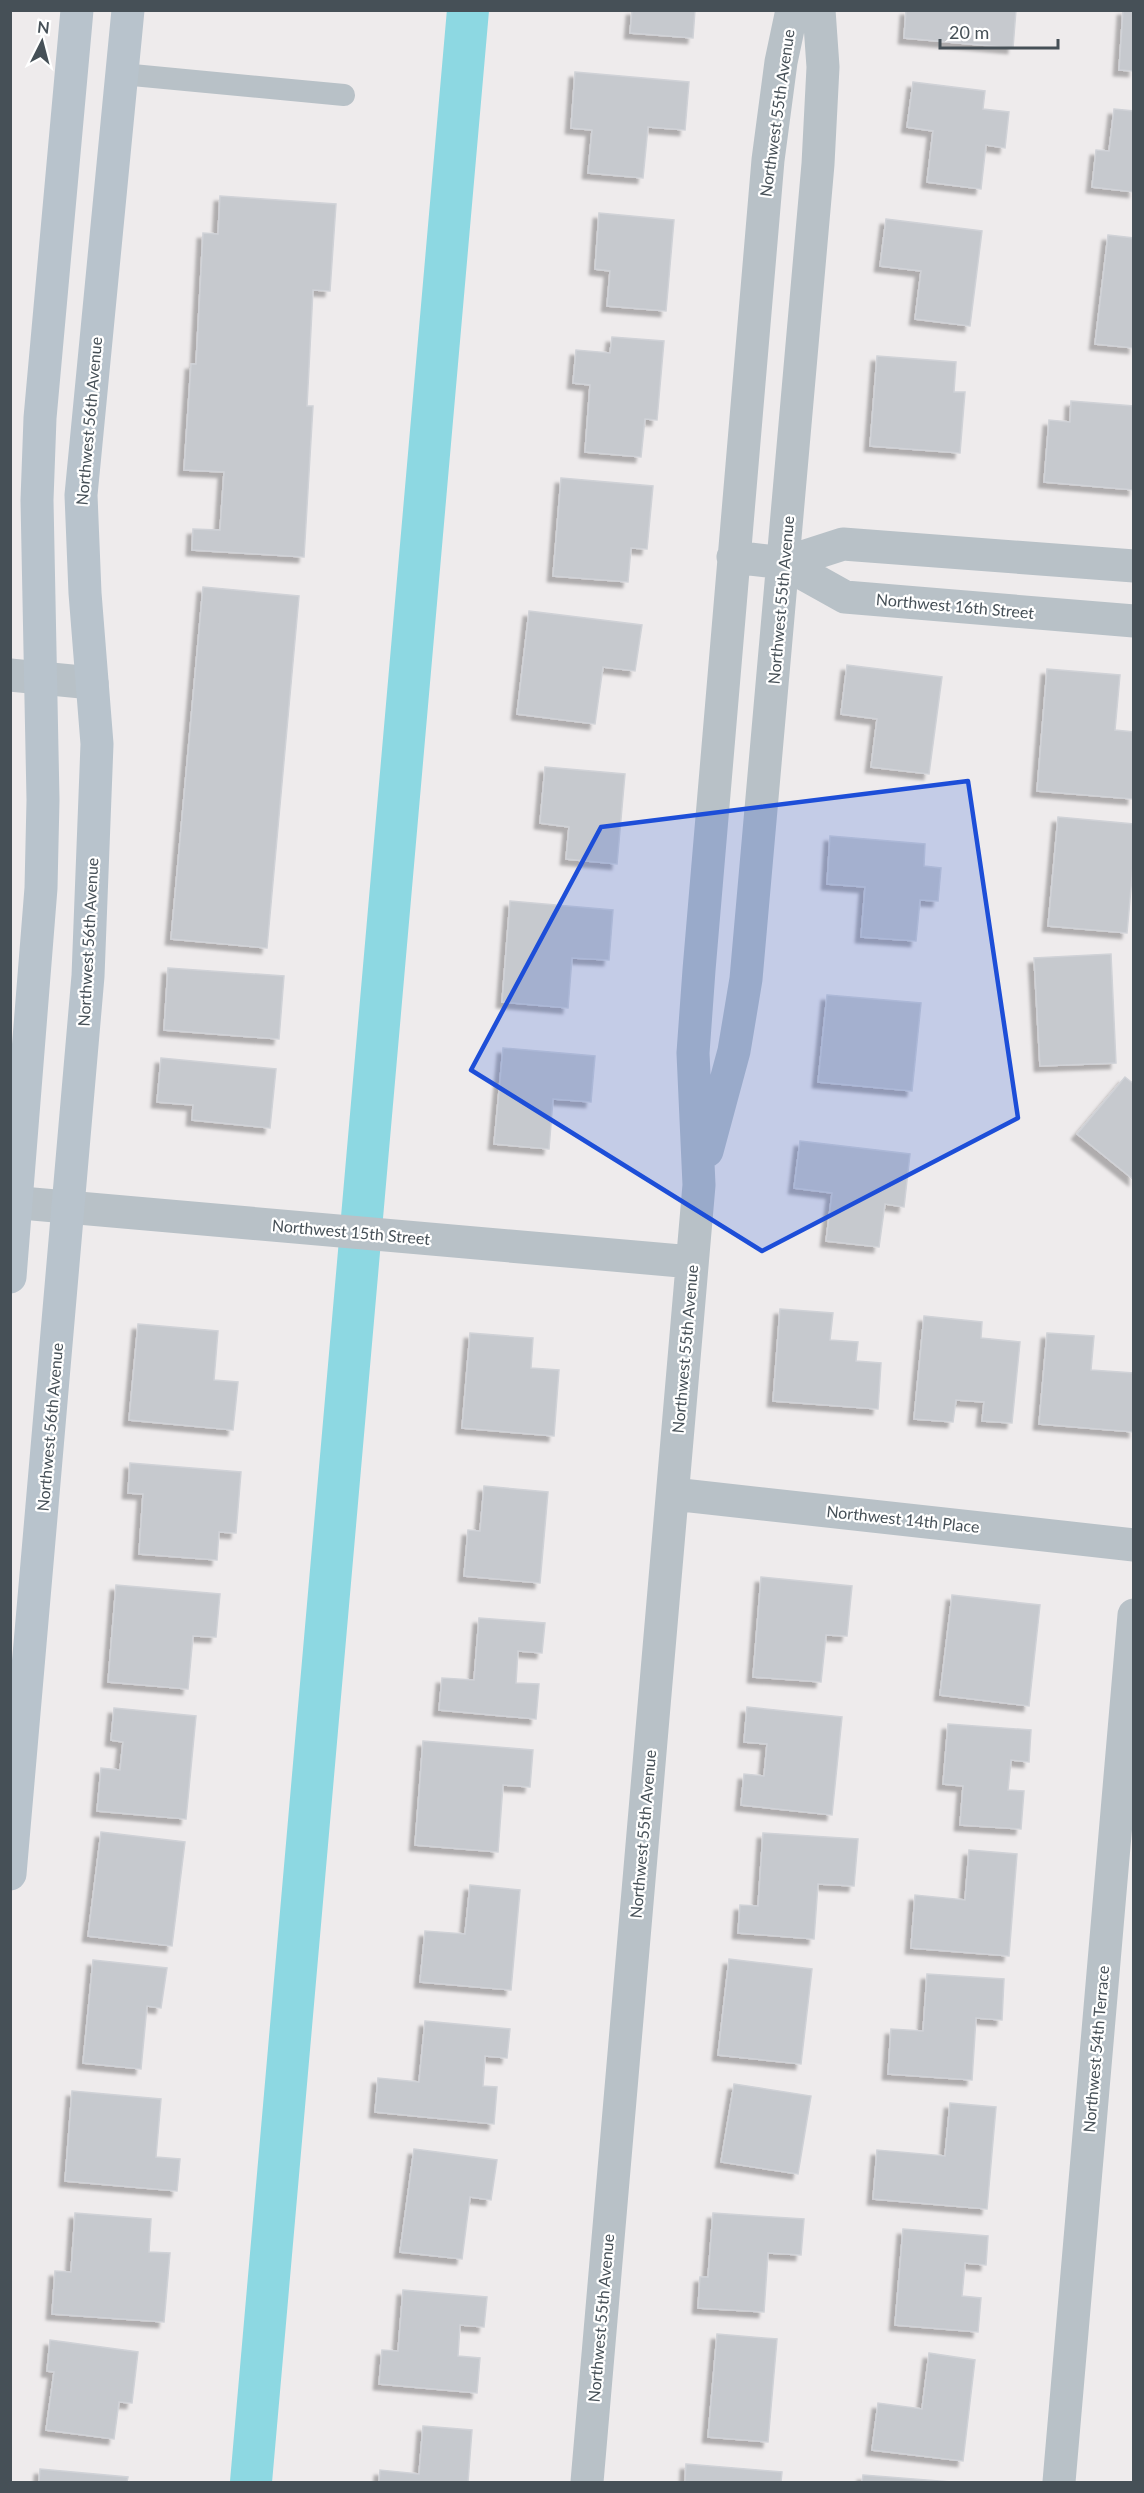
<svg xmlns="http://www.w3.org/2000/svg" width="1144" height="2493" viewBox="0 0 1144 2493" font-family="Lato,sans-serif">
	<defs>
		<filter id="shadow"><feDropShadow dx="-5.5" dy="5.5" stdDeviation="1.5" flood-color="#0004"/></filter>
	</defs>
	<rect width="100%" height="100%" fill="#eeebec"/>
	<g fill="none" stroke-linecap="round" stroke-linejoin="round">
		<!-- canal -->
		<path stroke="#8dd8e2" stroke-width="42" d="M 251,2482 L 468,10"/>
	</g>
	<!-- building -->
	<path fill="#c6c9ce" stroke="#d0d2d7" stroke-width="1.5" filter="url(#shadow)" d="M 632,10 L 695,10 L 693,38 L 630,33 Z
		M 906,10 L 1016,10 L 1013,48 L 904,38 Z
		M 1123,10 L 1134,10 L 1134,71 L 1119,70 Z
		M 575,72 L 689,82 L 685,130 L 648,127 L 643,178 L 588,173 L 592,130 L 571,128 Z
		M 913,82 L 985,91 L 983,109 L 1009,112 L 1005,148 L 986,145 L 981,189 L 927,182 L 933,131 L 907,127 Z
		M 1114,109 L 1134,111 L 1134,192 L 1092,187 L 1096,150 L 1109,151 Z
		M 220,196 L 336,204 L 330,291 L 313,290 L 307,406 L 313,406 L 304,557 L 192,550 L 193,529 L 220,530 L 224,472 L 184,470 L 191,364 L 196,364 L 203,233 L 218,234 Z
		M 599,213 L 674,220 L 666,311 L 607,306 L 610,271 L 595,269 Z
		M 886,219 L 982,231 L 970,326 L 915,319 L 921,271 L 880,266 Z
		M 1108,235 L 1134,238 L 1134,348 L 1095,344 Z
		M 612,337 L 664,341 L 657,420 L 645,419 L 641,457 L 585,452 L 590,385 L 573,383 L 576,350 L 610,353 Z
		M 877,356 L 956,362 L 954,392 L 965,392 L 960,453 L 870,446 Z
		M 1071,401 L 1134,406 L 1134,490 L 1044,482 L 1049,420 L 1070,422 Z
		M 561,478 L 653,486 L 647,549 L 631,548 L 628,582 L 553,576 Z
		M 203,587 L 299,596 L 267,948 L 171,939 Z
		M 529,611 L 642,625 L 635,671 L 603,667 L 595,724 L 517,714 Z
		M 847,665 L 942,677 L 929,774 L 871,767 L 877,719 L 841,714 Z
		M 1047,669 L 1120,675 L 1115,730 L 1134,732 L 1133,799 L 1037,791 Z
		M 545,767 L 625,774 L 617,864 L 566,859 L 569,827 L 540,823 Z
		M 1058,817 L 1134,824 L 1134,854 L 1127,933 L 1048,926 Z
		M 830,836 L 925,844 L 924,866 L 941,868 L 938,901 L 920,900 L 916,941 L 861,937 L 865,887 L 827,884 Z
		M 510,901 L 613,910 L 609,960 L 572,958 L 568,1008 L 502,1002 Z
		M 1111,954 L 1116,1063 L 1040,1066 L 1034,958 Z
		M 168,968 L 284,976 L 279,1039 L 164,1030 Z
		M 827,995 L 921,1003 L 912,1091 L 818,1082 Z
		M 503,1048 L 595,1056 L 591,1102 L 553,1099 L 549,1149 L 494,1144 Z
		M 161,1058 L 276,1069 L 270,1128 L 192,1120 L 193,1105 L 157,1102 Z
		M 1125,1077 L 1134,1084 L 1134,1180 L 1077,1134 Z
		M 800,1141 L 910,1154 L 904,1207 L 885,1204 L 879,1247 L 826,1241 L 832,1193 L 794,1188 Z
		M 780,1309 L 833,1313 L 830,1340 L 858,1342 L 856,1361 L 881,1363 L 878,1409 L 773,1401 Z
		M 924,1316 L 982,1322 L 981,1338 L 1020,1342 L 1012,1423 L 982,1421 L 984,1402 L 956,1400 L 953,1422 L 914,1419 Z
		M 138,1324 L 218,1331 L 214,1380 L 238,1382 L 233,1430 L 129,1420 Z
		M 470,1333 L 533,1338 L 531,1368 L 559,1370 L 554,1436 L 462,1428 Z
		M 1047,1333 L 1094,1336 L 1091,1370 L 1134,1373 L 1134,1432 L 1039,1424 Z
		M 130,1463 L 241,1472 L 236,1533 L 219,1532 L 217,1560 L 139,1554 L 143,1494 L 128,1493 Z
		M 484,1486 L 548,1492 L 540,1583 L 464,1576 L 468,1530 L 480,1531 Z
		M 761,1577 L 852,1586 L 847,1636 L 826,1635 L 821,1682 L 753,1677 Z
		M 116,1585 L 220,1594 L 216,1637 L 193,1636 L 188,1689 L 108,1682 Z
		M 952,1595 L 1040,1605 L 1029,1706 L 940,1695 Z
		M 479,1618 L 545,1623 L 542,1653 L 518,1651 L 516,1683 L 539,1684 L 536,1719 L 439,1710 L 442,1678 L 474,1680 Z
		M 747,1707 L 842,1717 L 832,1815 L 741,1805 L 744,1774 L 764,1776 L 767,1744 L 744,1742 Z
		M 114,1708 L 196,1716 L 186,1819 L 97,1811 L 101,1768 L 120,1770 L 123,1742 L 111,1740 Z
		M 948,1724 L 1031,1730 L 1029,1762 L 1011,1760 L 1008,1790 L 1024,1791 L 1021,1829 L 960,1825 L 963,1786 L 943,1784 Z
		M 423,1741 L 533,1750 L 530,1787 L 503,1785 L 498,1852 L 415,1845 Z
		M 101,1832 L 185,1842 L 172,1946 L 88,1936 Z
		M 763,1833 L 858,1839 L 854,1886 L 818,1884 L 814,1939 L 738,1933 L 740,1905 L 758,1906 Z
		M 969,1850 L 1017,1854 L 1009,1956 L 911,1948 L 915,1895 L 965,1900 Z
		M 470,1885 L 520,1890 L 511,1990 L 420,1982 L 425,1931 L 465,1934 Z
		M 729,1959 L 812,1969 L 801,2064 L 718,2055 Z
		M 93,1960 L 167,1968 L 161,2008 L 147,2006 L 141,2069 L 83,2063 Z
		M 927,1974 L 1004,1979 L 1002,2020 L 976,2018 L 972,2080 L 888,2074 L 891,2029 L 923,2031 Z
		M 425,2021 L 510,2029 L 507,2058 L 485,2056 L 483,2086 L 497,2087 L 494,2124 L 375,2112 L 378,2078 L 419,2082 Z
		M 734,2084 L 811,2096 L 798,2174 L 721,2162 Z
		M 72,2091 L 161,2099 L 156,2157 L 180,2159 L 177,2191 L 65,2181 Z
		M 950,2103 L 996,2107 L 987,2209 L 873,2199 L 877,2150 L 945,2156 Z
		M 414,2149 L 497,2160 L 491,2200 L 470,2197 L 462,2259 L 400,2252 Z
		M 75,2213 L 151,2219 L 149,2252 L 170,2253 L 164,2322 L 52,2314 L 55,2271 L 71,2272 Z
		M 713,2213 L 804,2219 L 801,2255 L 768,2253 L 764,2312 L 698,2308 L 700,2277 L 708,2277 Z
		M 903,2229 L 988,2236 L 986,2265 L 965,2263 L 962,2296 L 981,2298 L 978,2332 L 895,2325 Z
		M 403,2290 L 487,2297 L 484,2327 L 460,2325 L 458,2356 L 480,2358 L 477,2393 L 379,2384 L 382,2350 L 398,2351 Z
		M 717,2334 L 777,2339 L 768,2442 L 708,2437 Z
		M 50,2340 L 138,2352 L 132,2403 L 119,2402 L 114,2439 L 46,2430 L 54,2372 L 47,2371 Z
		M 929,2353 L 975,2360 L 963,2461 L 872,2450 L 878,2403 L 922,2409 Z
		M 423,2426 L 472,2430 L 468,2482 L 379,2482 L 380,2470 L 419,2474 Z
		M 686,2464 L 782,2472 L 781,2482 L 685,2482 Z
		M 40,2469 L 128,2477 L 127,2482 L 39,2482 Z
		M 863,2475 L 952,2482 L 862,2482 Z"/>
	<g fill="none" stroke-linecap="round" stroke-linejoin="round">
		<!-- lane -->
		<path stroke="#b8c1c7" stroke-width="22" d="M 122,74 L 344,95"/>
		<!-- street -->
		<path stroke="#b8c1c7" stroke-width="33" d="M 733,557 L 784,563 L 845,597 L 1134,621
			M 784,563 L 843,544 L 1134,566
			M 10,675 L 92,683
			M 707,1151 L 734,1051 L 746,979 L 818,164 L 823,67 L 819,10
			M 10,1202 L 692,1262
			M 673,1494 L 1134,1545
			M 587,2482 L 699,1185 L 693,1053 L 699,970 L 768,160 L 781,62 L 792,10
			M 1059,2482 L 1134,1615"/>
		<!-- secondary -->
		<path stroke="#b8c3cc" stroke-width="33" d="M 10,1277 L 41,888 L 43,800 L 37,500 L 40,418 L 77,10
			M 10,1874 L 88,976 L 97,744 L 85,593 L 81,495 L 128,10"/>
	</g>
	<!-- marked area -->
	<path fill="#1d4ed8" fill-opacity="0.2" stroke="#1d4ed8" stroke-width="4.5" stroke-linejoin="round" d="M 968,781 L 1018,1118 L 762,1251 L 471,1070 L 601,827 Z"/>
	<g text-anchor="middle" stroke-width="4.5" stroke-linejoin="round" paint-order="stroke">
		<!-- street labels -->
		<g font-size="16" fill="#465057" stroke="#fff">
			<text transform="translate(777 113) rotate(-82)" y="6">Northwest 55th Avenue</text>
			<text transform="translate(89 421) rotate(-85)" y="6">Northwest 56th Avenue</text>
			<text transform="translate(781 600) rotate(-85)" y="6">Northwest 55th Avenue</text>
			<text transform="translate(955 606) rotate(5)" y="6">Northwest 16th Street</text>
			<text transform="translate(88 942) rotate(-87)" y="6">Northwest 56th Avenue</text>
			<text transform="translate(351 1232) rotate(5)" y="6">Northwest 15th Street</text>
			<text transform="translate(685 1349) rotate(-85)" y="6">Northwest 55th Avenue</text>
			<text transform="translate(50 1427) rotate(-85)" y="6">Northwest 56th Avenue</text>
			<text transform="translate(903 1519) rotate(6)" y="6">Northwest 14th Place</text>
			<text transform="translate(643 1834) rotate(-85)" y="6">Northwest 55th Avenue</text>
			<text transform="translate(1096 2049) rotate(-85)" y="6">Northwest 54th Terrace</text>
			<text transform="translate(601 2318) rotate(-85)" y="6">Northwest 55th Avenue</text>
		</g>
	</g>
	<!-- border -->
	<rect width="1144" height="2493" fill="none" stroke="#465057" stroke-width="24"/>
	<!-- north arrow -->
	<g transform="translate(42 42) rotate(6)" stroke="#ffffff" stroke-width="4.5" paint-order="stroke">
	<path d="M0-4.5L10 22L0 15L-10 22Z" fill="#465057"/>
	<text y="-9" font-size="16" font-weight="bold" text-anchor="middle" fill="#465057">N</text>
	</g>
	<!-- scale -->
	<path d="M940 39v9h118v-9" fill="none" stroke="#465057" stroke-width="3"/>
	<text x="949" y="39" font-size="18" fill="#465057" stroke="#ffffff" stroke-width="4.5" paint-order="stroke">20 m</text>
</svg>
